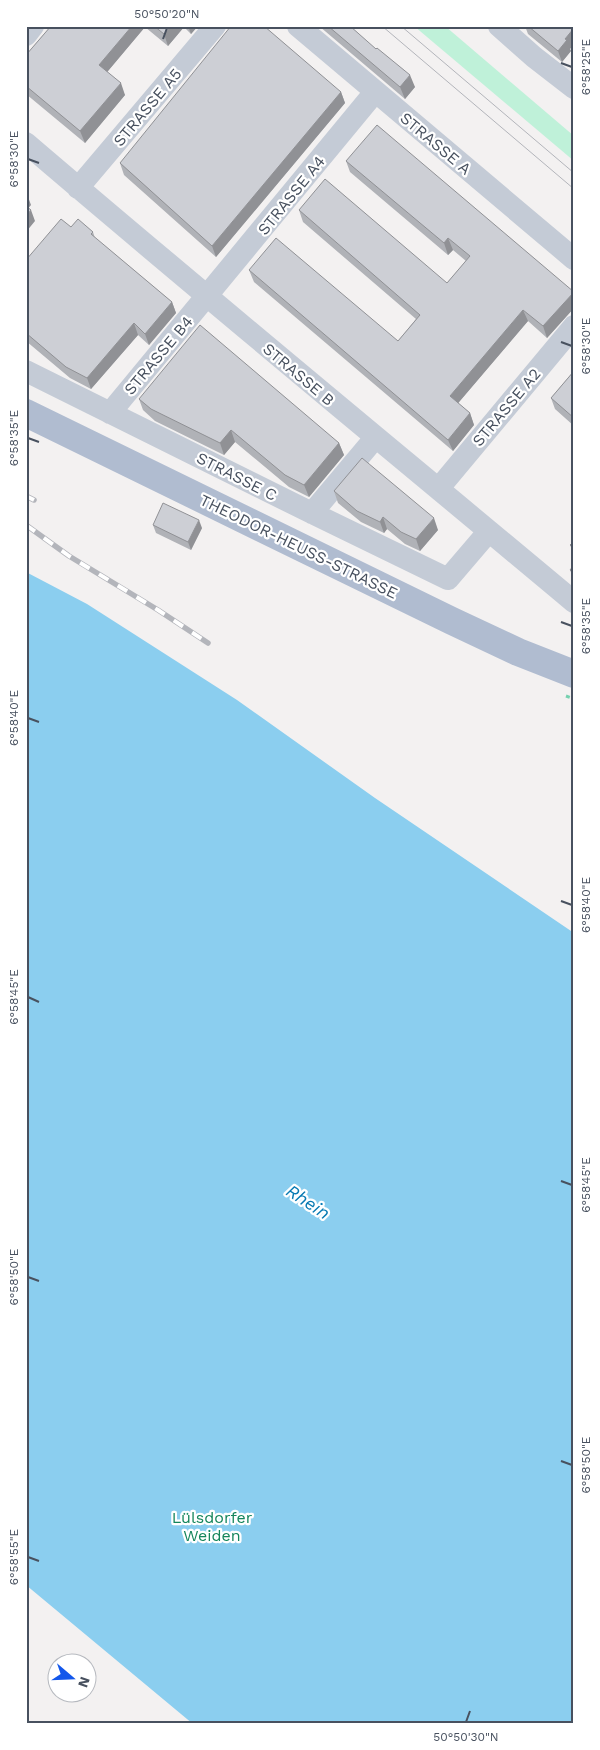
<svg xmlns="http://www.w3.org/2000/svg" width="600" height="1750" viewBox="0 0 600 1750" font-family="'Work Sans',sans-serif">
	<rect width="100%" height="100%" fill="#f3f1f1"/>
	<!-- green -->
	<path fill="#bff1d9" d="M 414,26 L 445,26 L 574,136 L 574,161 Z"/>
	<!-- water -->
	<path fill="#8bceef" d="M 26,572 L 87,604 L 237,700 L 375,798 L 574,933 L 574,1724 L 193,1724 L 26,1585 Z"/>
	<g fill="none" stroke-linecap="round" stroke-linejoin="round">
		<!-- path -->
		<path stroke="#75d1af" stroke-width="3" stroke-dasharray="4 2.5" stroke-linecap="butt" d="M 566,696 L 574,699"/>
		<!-- minor -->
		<path stroke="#c4cbd6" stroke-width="22" d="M 298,26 L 574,259
			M 499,26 L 534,57 L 574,88
			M 26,35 L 33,26
			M 26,143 C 207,298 391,449 574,602
			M 78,188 L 215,26
			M 26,371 L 312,513 L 448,579 L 489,531
			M 110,413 L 375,92
			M 439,488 L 574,326
			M 312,513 L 375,438"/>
		<!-- major -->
		<path stroke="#b0bcd0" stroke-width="28" d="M 26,413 L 452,621 L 518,652 L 574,674"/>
		<!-- tram -->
		<path stroke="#b3b5bb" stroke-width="1" d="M 382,26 L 574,189
			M 401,26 L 574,173"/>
		<defs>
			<path id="rail" d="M 26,496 L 34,500
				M 26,525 L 69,556 L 158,610 L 208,643"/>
		</defs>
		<!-- rail casing -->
		<use href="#rail" stroke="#b3b5bb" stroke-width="5.5"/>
		<!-- rail -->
		<use href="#rail" stroke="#fff" stroke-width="4" stroke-dasharray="11" stroke-linecap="butt"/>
	</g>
	<!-- wall -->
	<path fill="#b0b2b7" d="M 51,26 L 198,26 L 191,34 L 184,27 L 168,46 L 145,27 L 107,72 L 125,95 L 85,143 L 26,94 L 26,55 Z
		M 319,26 L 350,26 L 415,87 L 405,99 Z
		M 525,26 L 574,26 L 570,49 L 571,51 L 562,62 L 528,34 Z
		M 341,92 L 345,103 L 216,257 L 124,175 L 120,163 Z
		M 346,161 L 574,292 L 574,308 L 547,338 L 528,321 L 458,403 L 470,413 L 474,425 L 453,451 L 254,282 L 249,270 L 398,341 L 416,319 L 303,222 L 299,210 L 447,283 L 466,261 L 453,250 L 448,255 L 350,172 Z
		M 71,227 L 93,232 L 95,238 L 172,302 L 176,313 L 149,345 L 138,335 L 91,389 L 70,378 L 26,341 L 26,260 Z
		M 574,371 L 574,426 L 555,409 L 551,398 Z
		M 139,399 L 339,443 L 344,455 L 309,497 L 289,487 L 235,442 L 224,455 L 155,421 L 143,410 Z
		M 334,491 L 438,530 L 420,551 L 405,544 L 387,529 L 384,533 L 361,522 L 338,503 Z
		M 153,525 L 202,528 L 191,550 L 156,533 Z
		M 574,541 L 574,554 L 570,545 Z
		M 574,565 L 574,580 L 570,570 Z"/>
	<!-- shaded-wall -->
	<path fill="#909195" d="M 132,26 L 145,27 L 103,77 L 99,65 Z
		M 171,26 L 183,26 L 184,27 L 168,46 L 164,34 Z
		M 188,26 L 198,26 L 191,34 Z
		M 574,28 L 574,45 L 570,49 L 571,51 L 562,62 L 558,51 L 565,39 Z
		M 410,75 L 415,87 L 405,99 L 400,87 Z
		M 121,83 L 125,95 L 85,143 L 80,131 Z
		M 341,92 L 345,103 L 216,257 L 212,246 Z
		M 27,194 L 31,205 L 26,211 L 26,195 Z
		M 31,210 L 35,221 L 26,232 L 26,216 Z
		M 448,238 L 453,250 L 448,255 L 444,243 Z
		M 574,292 L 574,308 L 547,338 L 543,326 Z
		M 172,302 L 176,313 L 149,345 L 145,334 Z
		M 523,310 L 528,321 L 454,408 L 450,396 Z
		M 134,323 L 138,335 L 91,389 L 87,378 Z
		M 470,413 L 474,425 L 453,451 L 448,440 Z
		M 231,430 L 235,442 L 224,455 L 220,443 Z
		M 339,443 L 344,455 L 309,497 L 304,485 Z
		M 383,517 L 387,529 L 384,533 L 380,522 Z
		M 434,518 L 438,530 L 420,551 L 416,539 Z
		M 199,520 L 202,528 L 191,550 L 188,542 Z"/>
	<!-- building -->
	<path fill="#cdcfd5" stroke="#909195" d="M 51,26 L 132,26 L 99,65 L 121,83 L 80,131 L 26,86 L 26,55 Z
		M 154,26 L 171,26 L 164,34 Z
		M 231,26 L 264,26 L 341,92 L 212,246 L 120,163 Z
		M 328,26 L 350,26 L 376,49 L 377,48 L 410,75 L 400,87 Z
		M 528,26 L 574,26 L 574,28 L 565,39 L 567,40 L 558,51 Z
		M 377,125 L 574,292 L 543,326 L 523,310 L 450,396 L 470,413 L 448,440 L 249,270 L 276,238 L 398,341 L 420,315 L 299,210 L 325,179 L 447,283 L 470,256 L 448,238 L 444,243 L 346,161 Z
		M 26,206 L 31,210 L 26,216 Z
		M 61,219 L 71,227 L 78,219 L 93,232 L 91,234 L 172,302 L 145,334 L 134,323 L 87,378 L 66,367 L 26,333 L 26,260 Z
		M 200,325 L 339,443 L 304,485 L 285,475 L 231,430 L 220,443 L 151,409 L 139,399 Z
		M 574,371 L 574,418 L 551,398 Z
		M 362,458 L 434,518 L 416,539 L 401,532 L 383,517 L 380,522 L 357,511 L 334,491 Z
		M 163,503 L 199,520 L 188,542 L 153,525 Z
		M 574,541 L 574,548 L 570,545 Z
		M 574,565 L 574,573 L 570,570 Z"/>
	<!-- ticks -->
	<path fill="none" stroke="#48515f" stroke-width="2" d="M 163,39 L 167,28M 561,63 L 572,67M 28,159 L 39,163M 561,342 L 572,346M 28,438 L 39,442M 561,622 L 572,626M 28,718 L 39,722M 561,901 L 572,905M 28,997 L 39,1002M 561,1181 L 572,1185M 28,1277 L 39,1281M 561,1461 L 572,1465M 28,1557 L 39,1561M 466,1722 L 470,1711"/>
	<g text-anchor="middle" stroke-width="4.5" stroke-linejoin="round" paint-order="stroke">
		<!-- street labels -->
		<g font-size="16" fill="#48515f" stroke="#fff">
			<text transform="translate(147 107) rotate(-50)" y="6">STRASSE A5</text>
			<text transform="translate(436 143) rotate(40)" y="6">STRASSE A</text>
			<text transform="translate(291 195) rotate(-51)" y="6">STRASSE A4</text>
			<text transform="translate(158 355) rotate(-50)" y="6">STRASSE B4</text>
			<text transform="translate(299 374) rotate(40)" y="6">STRASSE B</text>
			<text transform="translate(506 407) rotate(-50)" y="6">STRASSE A2</text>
			<text transform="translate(237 476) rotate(27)" y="6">STRASSE C</text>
			<text transform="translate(299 546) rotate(26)" y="6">THEODOR-HEUSS-STRASSE</text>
		</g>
		<!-- park labels -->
		<g font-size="16" fill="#14855b" stroke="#fff">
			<text x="212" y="1523">Lülsdorfer<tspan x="212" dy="18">Weiden</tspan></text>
		</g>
		<!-- water labels -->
		<g font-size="18" font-style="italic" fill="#087ab3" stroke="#fff">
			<text transform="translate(308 1202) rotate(33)" y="6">Rhein</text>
		</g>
	</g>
	<!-- border -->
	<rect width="600" height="1750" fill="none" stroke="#ffffff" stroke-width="55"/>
	<!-- north arrow -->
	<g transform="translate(72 1678) rotate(109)"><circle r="24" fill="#ffffff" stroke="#b6b9bf"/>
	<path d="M0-4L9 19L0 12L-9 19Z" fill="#1357eb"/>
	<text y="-8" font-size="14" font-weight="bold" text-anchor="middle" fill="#48515f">N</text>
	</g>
	<rect x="28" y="28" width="544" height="1694" fill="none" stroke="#48515f" stroke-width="2"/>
	<g font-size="12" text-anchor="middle" fill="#48515f">
		<text x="167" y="18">50°50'20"N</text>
		<text transform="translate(586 67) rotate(-90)" y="4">6°58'25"E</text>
		<text transform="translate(14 159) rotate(-90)" y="4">6°58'30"E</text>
		<text transform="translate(586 346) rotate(-90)" y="4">6°58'30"E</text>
		<text transform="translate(14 438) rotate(-90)" y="4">6°58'35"E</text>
		<text transform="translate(586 626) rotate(-90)" y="4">6°58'35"E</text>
		<text transform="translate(14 718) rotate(-90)" y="4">6°58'40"E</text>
		<text transform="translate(586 905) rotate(-90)" y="4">6°58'40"E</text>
		<text transform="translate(14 997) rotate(-90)" y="4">6°58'45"E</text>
		<text transform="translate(586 1185) rotate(-90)" y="4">6°58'45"E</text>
		<text transform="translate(14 1277) rotate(-90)" y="4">6°58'50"E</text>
		<text transform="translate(586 1465) rotate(-90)" y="4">6°58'50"E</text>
		<text transform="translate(14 1557) rotate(-90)" y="4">6°58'55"E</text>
		<text x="466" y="1741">50°50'30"N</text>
	</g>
</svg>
